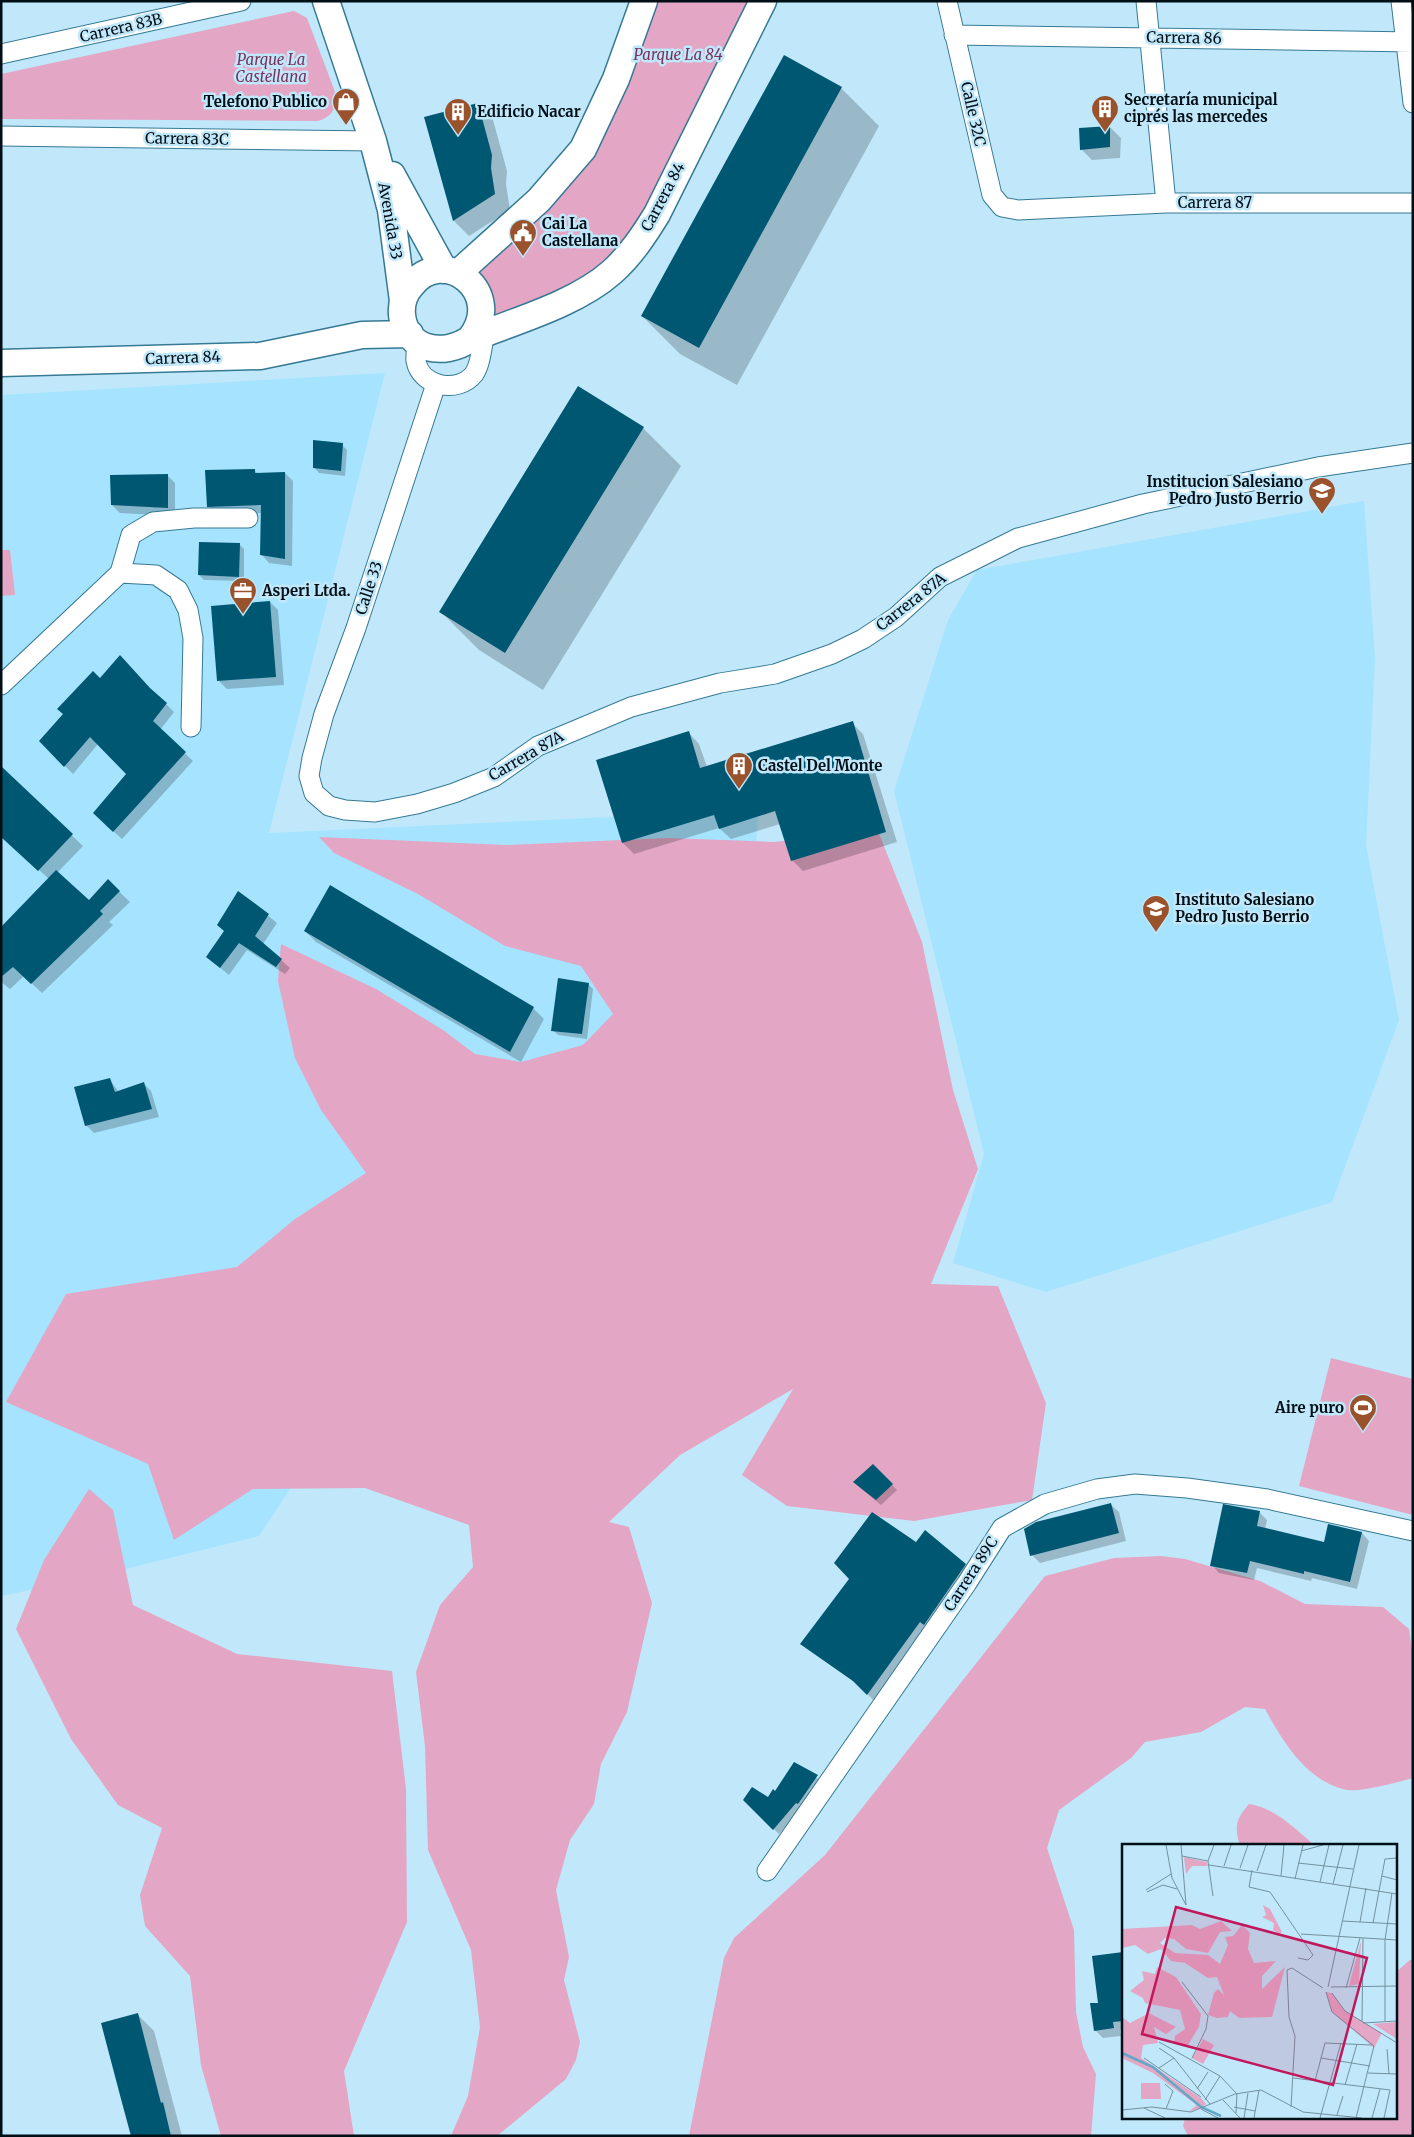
<svg xmlns="http://www.w3.org/2000/svg" width="1414" height="2137" viewBox="0 0 1414 2137" font-family="Merriweather,serif">
	<rect width="100%" height="100%" fill="#c0e8fa"/>
	<!-- built -->
	<path fill="#a6e3fe" d="M 385,373 L 269,833 L 759,810 L 745,967 L 330,1428 L 259,1536 L 89,1578 L 1,1596 L 1,395 Z
		M 1364,501 L 1375,659 L 1366,845 L 1399,1020 L 1332,1202 L 1046,1292 L 953,1263 L 984,1154 L 894,791 L 948,620 L 977,570 Z"/>
	<!-- green -->
	<path fill="#e3a6c5" d="M 643,1 L 763,1 L 657,214 L 566,299 L 480,324 L 458,273 L 552,186 Z
		M 294,11 L 307,18 L 334,89 C 338,104 335,116 318,121 L 1,119 L 1,74 Z
		M 1,550 L 10,550 L 15,595 L 1,596 Z
		M 878,831 L 922,942 L 953,1090 L 978,1169 L 931,1284 L 998,1286 L 1046,1403 L 1032,1500 L 914,1521 L 787,1506 L 742,1475 L 793,1389 L 680,1455 L 609,1522 L 629,1527 L 652,1603 L 627,1712 L 601,1764 L 594,1804 L 570,1840 L 556,1890 L 569,1957 L 564,1980 L 580,2042 L 576,2060 L 566,2079 L 497,2136 L 451,2136 L 468,2096 L 480,2027 L 471,1950 L 428,1850 L 425,1746 L 416,1672 L 440,1605 L 473,1567 L 469,1525 L 365,1488 L 253,1489 L 174,1540 L 148,1464 L 6,1402 L 66,1294 L 237,1267 L 295,1219 L 366,1173 L 321,1110 L 295,1058 L 278,981 L 281,944 L 376,989 L 443,1030 L 475,1054 L 521,1062 L 583,1045 L 613,1014 L 581,966 L 505,946 L 418,894 L 334,853 L 319,837 L 506,845 L 668,838 L 774,842 Z
		M 1331,1358 L 1413,1379 L 1413,1515 L 1299,1486 Z
		M 89,1489 L 113,1510 L 133,1605 L 237,1654 L 392,1671 L 406,1789 L 407,1922 L 344,2071 L 354,2136 L 221,2136 L 201,2065 L 190,1976 L 145,1926 L 140,1895 L 162,1828 L 118,1805 L 71,1739 L 16,1629 L 44,1560 Z
		M 1161,1556 L 1185,1559 L 1260,1581 L 1305,1604 L 1383,1607 L 1409,1629 L 1413,1657 L 1413,1778 C 1399,1782 1361,1792 1348,1790 C 1308,1783 1283,1742 1265,1709 L 1245,1707 L 1201,1732 L 1145,1742 L 1131,1758 L 1059,1810 L 1047,1848 L 1074,1930 L 1076,2012 L 1083,2047 L 1096,2074 L 1091,2136 L 689,2136 L 724,1958 L 734,1938 L 825,1855 L 1045,1576 L 1114,1558 Z
		M 1249,1804 C 1276,1808 1295,1829 1316,1846 L 1240,1846 C 1234,1826 1236,1819 1249,1804 Z
		M 1410,1960 L 1413,1960 L 1413,2136 L 1188,2136 L 1183,2126 L 1185,2118 L 1395,2118 L 1395,1973 Z"/>
	<!-- shadow -->
	<path fill="#0003" d="M 841,88 L 879,126 L 737,385 L 680,354 L 642,316 Z
		M 478,104 L 493,120 L 507,171 L 506,184 L 510,210 L 469,236 L 454,221 L 439,170 Z
		M 1110,127 L 1121,138 L 1120,158 L 1092,160 L 1081,149 Z
		M 643,428 L 681,466 L 543,690 L 479,650 L 441,612 Z
		M 342,445 L 347,450 L 345,476 L 319,473 L 314,467 Z
		M 254,470 L 258,474 L 285,473 L 293,481 L 292,566 L 269,563 L 261,554 L 262,513 L 216,514 L 208,506 Z
		M 167,475 L 175,483 L 175,516 L 120,513 L 112,505 Z
		M 239,544 L 244,549 L 244,581 L 204,580 L 199,575 Z
		M 270,602 L 278,610 L 284,685 L 227,689 L 219,681 Z
		M 100,680 L 153,692 L 166,704 L 174,712 L 160,730 L 193,761 L 122,839 L 102,821 L 128,774 L 98,744 L 73,774 L 40,741 Z
		M 852,723 L 863,734 L 897,842 L 803,871 L 792,860 L 780,824 L 731,839 L 719,828 L 634,854 L 623,843 L 689,733 L 699,744 L 707,767 Z
		M 1,768 L 83,846 L 57,873 L 89,902 L 108,881 L 130,902 L 109,922 L 113,925 L 42,993 L 24,976 L 10,989 L 1,982 L 1,928 L 49,879 L 1,836 Z
		M 239,892 L 277,923 L 263,944 L 290,968 L 285,974 L 247,950 L 229,975 L 207,957 L 225,931 Z
		M 305,931 L 533,1008 L 544,1019 L 521,1062 L 316,942 Z
		M 588,984 L 593,989 L 587,1039 L 558,1035 L 553,1030 Z
		M 109,1079 L 119,1092 L 143,1083 L 151,1091 L 159,1117 L 94,1133 L 86,1125 Z
		M 873,1466 L 897,1490 L 881,1505 L 859,1487 Z
		M 1110,1504 L 1119,1512 L 1126,1541 L 1040,1563 L 1032,1555 Z
		M 1259,1512 L 1267,1520 L 1265,1530 L 1325,1544 L 1362,1533 L 1369,1541 L 1357,1589 L 1312,1578 L 1311,1581 L 1257,1568 L 1254,1580 L 1219,1573 L 1212,1565 Z
		M 917,1543 L 965,1565 L 971,1571 L 874,1701 L 860,1686 L 801,1644 L 850,1579 Z
		M 795,1764 L 823,1782 L 779,1834 L 744,1800 L 768,1798 L 776,1793 Z
		M 1123,1953 L 1123,2029 L 1120,2030 L 1121,2036 L 1103,2038 L 1095,2030 Z
		M 138,2015 L 154,2031 L 182,2136 L 132,2136 Z"/>
	<!-- building -->
	<path fill="#005771" d="M 784,55 L 842,87 L 699,348 L 641,316 Z
		M 478,103 L 492,155 L 491,168 L 495,194 L 453,221 L 424,117 Z
		M 1110,126 L 1110,147 L 1080,150 L 1079,128 Z
		M 578,386 L 644,427 L 505,653 L 439,612 Z
		M 313,440 L 343,443 L 341,471 L 313,468 Z
		M 255,469 L 255,473 L 285,472 L 285,559 L 260,555 L 261,505 L 207,507 L 205,470 Z
		M 168,474 L 168,508 L 111,505 L 110,475 Z
		M 199,542 L 240,543 L 239,577 L 198,575 Z
		M 270,601 L 276,677 L 217,681 L 211,606 Z
		M 120,655 L 150,688 L 167,703 L 153,721 L 186,752 L 113,832 L 93,813 L 126,774 L 90,737 L 64,767 L 39,741 L 63,714 L 57,709 L 93,671 L 100,678 Z
		M 853,721 L 886,832 L 791,861 L 775,811 L 719,829 L 714,815 L 622,843 L 596,760 L 689,731 L 700,768 Z
		M 1,766 L 73,834 L 38,871 L 1,837 Z
		M 56,870 L 89,900 L 108,879 L 120,891 L 100,911 L 103,914 L 31,984 L 13,967 L 1,977 L 1,927 Z
		M 330,885 L 534,1007 L 510,1052 L 304,931 Z
		M 238,891 L 269,914 L 255,936 L 282,959 L 276,967 L 239,943 L 220,968 L 206,957 L 224,931 L 217,925 Z
		M 558,978 L 589,983 L 582,1034 L 551,1031 Z
		M 110,1078 L 115,1092 L 144,1082 L 152,1109 L 85,1126 L 74,1087 Z
		M 873,1464 L 893,1484 L 876,1500 L 853,1482 Z
		M 1111,1503 L 1119,1533 L 1030,1556 L 1024,1529 L 1036,1522 Z
		M 1223,1504 L 1260,1511 L 1257,1526 L 1324,1542 L 1328,1524 L 1362,1532 L 1350,1582 L 1304,1571 L 1304,1574 L 1250,1561 L 1247,1573 L 1210,1566 Z
		M 872,1512 L 916,1542 L 925,1530 L 966,1564 L 924,1625 L 920,1622 L 867,1695 L 853,1681 L 800,1644 L 849,1579 L 834,1563 Z
		M 794,1762 L 818,1775 L 798,1804 L 796,1803 L 773,1830 L 743,1800 L 752,1787 L 768,1797 L 773,1789 L 775,1791 Z
		M 1123,1952 L 1123,2021 L 1113,2022 L 1114,2028 L 1094,2031 L 1090,2003 L 1098,2003 L 1092,1956 Z
		M 138,2013 L 161,2103 L 163,2102 L 171,2136 L 131,2136 L 121,2099 L 101,2023 Z"/>
	<g fill="none" stroke-linecap="round" stroke-linejoin="round">
		<defs>
			<path id="street" d="M 947,1 L 992,195 L 1002,207 L 1018,210 L 1166,203 L 1413,203
				M 1146,1 L 1166,203
				M 1401,1 L 1413,103
				M 954,35 L 1413,42
				M 1,54 L 241,1
				M 1,136 L 373,141
				M 418,342 C 417,348 415,355 416,361 C 421,387 458,394 474,374 C 481,364 482,345 485,333
				M 436,384 L 356,628 L 324,714 L 312,758 L 309,776 L 314,793 L 329,806 L 345,810 L 375,812 L 417,804 L 454,793 L 494,777 L 538,746 L 631,707 L 720,683 L 775,674 L 832,654 L 863,639 L 896,617 L 940,577 L 1018,538 L 1143,504 L 1318,467 L 1413,453
				M 120,573 L 131,535 L 153,522 L 194,518 L 248,518
				M 1,685 L 120,573 L 156,575 L 178,590 L 188,610 L 193,638 L 191,727
				M 767,1871 L 967,1583 L 1002,1528 L 1045,1504 L 1097,1489 L 1135,1484 L 1187,1488 L 1267,1499 L 1413,1531"/>
			<path id="secondary" d="M 326,1 L 373,141 L 391,210 L 403,301
				M 392,175 L 444,270
				M 458,273 L 539,200 L 583,149 L 616,79 L 644,1
				M 470,339 C 507,293 443,243 411,286 C 404,294 401,304 402,315 C 406,351 444,357 470,339 C 515,321 576,304 612,272 C 631,255 644,235 657,214 L 763,1
				M 1,363 L 260,356 L 362,335 L 410,334"/>
		</defs>
		<!-- street casing -->
		<use href="#street" stroke="#357994" stroke-width="21"/>
		<!-- secondary casing -->
		<use href="#secondary" stroke="#357994" stroke-width="29"/>
		<!-- street -->
		<use href="#street" stroke="#fff" stroke-width="19"/>
		<!-- secondary -->
		<use href="#secondary" stroke="#fff" stroke-width="26"/>
	</g>
	<!-- icons -->
	<defs>
		<symbol id="shop-pin" viewBox="-11 -11 22 30"><path d="M0 17L-7.5 6A9.5 9.5 0 1 1 7.5 6Z" fill="#99522c" stroke="#c0e8fa"/><path d="M-5-2.5h2.3a2.7 3.5 0 0 1 5.4 0H5L5.5 6h-11ZM-1.5-2.5h3a1.5 2.3 0 0 0-3 0Z" fill="#fff"/></symbol>
		<symbol id="building-pin" viewBox="-11 -11 22 30"><path d="M0 17L-7.5 6A9.5 9.5 0 1 1 7.5 6Z" fill="#99522c" stroke="#c0e8fa"/><path d="M-4-6H4V6H1V3H-1V6H-4ZM-2.5-4.3h1.7v1.8h-1.7ZM.8-4.3h1.7v1.8H.8ZM-2.5-1h1.7V.8h-1.7ZM.8-1h1.7V.8H.8Z" fill="#fff"/></symbol>
		<symbol id="civic-pin" viewBox="-11 -11 22 30"><path d="M0 17L-7.5 6A9.5 9.5 0 1 1 7.5 6Z" fill="#99522c" stroke="#c0e8fa"/><path d="M-.6-6.5H3V-4.5H.6V-3L4-1V1h2V6H-6V1h2V-1L-.6-3ZM-1.2 2.5V6h2.4V2.5Z" fill="#fff"/></symbol>
		<symbol id="school-pin" viewBox="-11 -11 22 30"><path d="M0 17L-7.5 6A9.5 9.5 0 1 1 7.5 6Z" fill="#99522c" stroke="#c0e8fa"/><path d="M0-5L7-2L0 1L-7-2ZM-4 1L0 2.5L4 1V4Q0 6-4 4Z" fill="#fff"/></symbol>
		<symbol id="office-pin" viewBox="-11 -11 22 30"><path d="M0 17L-7.5 6A9.5 9.5 0 1 1 7.5 6Z" fill="#99522c" stroke="#c0e8fa"/><path d="M-6-3h4V-5.5h4V-3h4V5H-6ZM-1-4.5V-3h2v-1.5ZM-6 0V1H6V0Z" fill="#fff"/></symbol>
		<symbol id="stadium-pin" viewBox="-11 -11 22 30"><path d="M0 17L-7.5 6A9.5 9.5 0 1 1 7.5 6Z" fill="#99522c" stroke="#c0e8fa"/><path d="M0-5a6.5 5 0 1 0 0 10a6.5 5 0 1 0 0-10ZM-3.5-1.8h7v3.6h-7Z" fill="#fff"/></symbol>
	</defs>
	<g fill-rule="evenodd">
		<use href="#shop-pin" x="330" y="86" width="32" height="43"/>
		<use href="#building-pin" x="1089" y="93" width="32" height="43"/>
		<use href="#building-pin" x="442" y="96" width="32" height="43"/>
		<use href="#civic-pin" x="507" y="217" width="32" height="43"/>
		<use href="#school-pin" x="1306" y="475" width="32" height="43"/>
		<use href="#office-pin" x="227" y="575" width="32" height="43"/>
		<use href="#building-pin" x="723" y="750" width="32" height="43"/>
		<use href="#school-pin" x="1140" y="893" width="32" height="43"/>
		<use href="#stadium-pin" x="1347" y="1392" width="32" height="43"/>
	</g>
	<g text-anchor="middle" stroke-width="5" stroke-linejoin="round" paint-order="stroke">
		<!-- street labels -->
		<g font-size="15" fill="#000e16" stroke="#c0e8fa">
			<text transform="translate(121 28) rotate(-13)" y="5">Carrera 83B</text>
			<text transform="translate(1184 38) rotate(1)" y="5">Carrera 86</text>
			<text transform="translate(973 114) rotate(77)" y="5">Calle 32C</text>
			<text transform="translate(187 139) rotate(1)" y="5">Carrera 83C</text>
			<text transform="translate(663 197) rotate(-62)" y="5">Carrera 84</text>
			<text x="1215" y="208">Carrera 87</text>
			<text transform="translate(390 221) rotate(80)" y="5">Avenida 33</text>
			<text transform="translate(183 358) rotate(-2)" y="5">Carrera 84</text>
			<text transform="translate(369 588) rotate(-72)" y="5">Calle 33</text>
			<text transform="translate(911 602) rotate(-38)" y="5">Carrera 87A</text>
			<text transform="translate(526 756) rotate(-30)" y="5">Carrera 87A</text>
			<text transform="translate(971 1574) rotate(-57)" y="5">Carrera 89C</text>
		</g>
		<!-- park labels -->
		<g font-size="15" font-style="italic" fill="#79315b" stroke="#c0e8fa">
			<text x="678" y="60">Parque La 84</text>
			<text x="271" y="65">Parque La<tspan x="271" dy="17">Castellana</tspan></text>
		</g>
		<!-- poi labels -->
		<g font-size="15" font-weight="bold" fill="#000e16" stroke="#c0e8fa" text-anchor="start">
			<text x="1124" y="105">Secretaría municipal<tspan x="1124" dy="17">ciprés las mercedes</tspan></text>
			<text x="327" y="107" text-anchor="end">Telefono Publico</text>
			<text x="477" y="117">Edificio Nacar</text>
			<text x="542" y="229">Cai La<tspan x="542" dy="17">Castellana</tspan></text>
			<text x="1303" y="487" text-anchor="end">Institucion Salesiano<tspan x="1303" dy="17">Pedro Justo Berrio</tspan></text>
			<text x="262" y="596">Asperi Ltda.</text>
			<text x="758" y="771">Castel Del Monte</text>
			<text x="1175" y="905">Instituto Salesiano<tspan x="1175" dy="17">Pedro Justo Berrio</tspan></text>
			<text x="1344" y="1413" text-anchor="end">Aire puro</text>
		</g>
	</g>
	<!-- overview -->
	<g transform="translate(1122 1844)">
		<rect width="275" height="275" fill="#c0e8fa"/>
		<path d="M 62,13 L 85,18 L 86,22 L 70,22 L 64,30 ZM 141,61 L 148,65 L 160,88 L 157,90 L 151,86 L 152,79 L 140,73 L 144,71 ZM 99,77 L 110,87 L 98,88 L 86,109 L 64,105 L 52,95 L 43,94 L 38,99 L 53,109 L 86,111 L 98,120 L 106,101 L 103,93 L 111,92 L 120,81 L 128,89 L 126,105 L 132,119 L 154,117 L 140,132 L 140,145 L 163,123 L 150,173 L 117,174 L 108,167 L 106,173 L 95,174 L 86,171 L 92,149 L 96,145 L 102,151 L 95,133 L 86,134 L 63,119 L 49,117 L 39,105 L 26,110 L 13,101 L 0,104 L 0,85 L 70,81 L 78,85 ZM 239,97 L 237,140 L 227,142 L 227,141 ZM 35,123 L 54,133 L 79,170 L 77,183 L 66,201 L 52,200 L 53,192 L 63,185 L 58,166 L 23,159 L 21,154 L 8,147 L 22,136 L 20,127 L 33,130 ZM 204,148 L 210,149 L 222,166 L 260,189 L 252,204 L 210,168 ZM 27,169 L 54,183 L 44,190 L 32,183 L 36,199 L 21,201 L 19,214 L 79,254 L 84,260 L 77,265 L 67,267 L 75,261 L 31,229 L 0,214 L 0,173 L 8,179 ZM 275,178 L 275,195 L 251,180 ZM 81,195 L 92,201 L 81,220 L 70,214 ZM 19,239 L 38,239 L 39,255 L 19,255 Z" fill="#e3a6c5"/>
		<path fill="none" stroke="#62a7c5" stroke-width="2.5" d="M 0,209 L 31,223 L 79,263 L 99,272"/>
		<path fill="none" stroke="#73919f" stroke-width="1" d="M 44,1 L 50,34 L 64,61 L 59,1M 179,7 L 201,1M 60,12 L 86,17M 176,19 L 231,25M 87,21 L 275,50M 102,22 L 109,1M 118,24 L 126,1M 130,26 L 127,43 L 148,48 L 191,111 L 186,116 L 176,114M 135,27 L 144,1M 159,32 L 162,1M 260,32 L 275,36M 173,35 L 181,1M 198,38 L 207,1M 211,40 L 221,1M 24,46 L 49,30M 25,48 L 41,41 L 55,45M 91,52 L 86,17 L 92,1M 220,77 L 275,80M 238,78 L 244,44M 251,79 L 263,15 L 275,14M 179,90 L 275,96M 60,138 L 86,172 L 84,185 L 70,214M 206,143 L 237,1M 209,143 L 275,142M 224,144 L 238,94M 204,148 L 210,168 L 252,202 L 234,274M 210,149 L 223,167 L 275,199M 263,177 L 263,96 L 270,49M 240,178 L 241,94M 241,179 L 275,177M 37,198 L 98,232 L 115,250M 37,204 L 52,214 L 88,260M 265,205 L 267,230M 22,214 L 79,253M 199,214 L 248,222M 37,224 L 52,214M 246,229 L 275,230M 171,234 L 268,246 L 262,274M 193,237 L 203,199 L 250,201M 43,240 L 51,247 L 44,265M 223,241 L 235,200M 75,245 L 86,228M 83,256 L 98,232M 101,256 L 118,274M 112,263 L 133,267M 169,263 L 173,192 L 167,173 L 165,126 L 170,124 L 201,144M 22,264 L 43,274M 79,265 L 96,274M 0,266 L 30,263 L 69,268 L 113,250 L 139,246 L 181,268 L 240,274M 114,269 L 115,250M 215,271 L 221,252M 122,274 L 126,249M 132,274 L 137,246M 198,274 L 219,199M 250,274 L 258,245"/>
		<path fill="#c2185b" fill-opacity="0.15" stroke="#c2185b" stroke-width="2.5" d="M 54,63 L 245,114 L 211,241 L 20,190 Z"/>
		<rect width="275" height="275" fill="none" stroke="#000e16" stroke-width="2.5"/>
	</g>
	<!-- border -->
	<rect width="1414" height="2137" fill="none" stroke="#000e16" stroke-width="5"/>
</svg>
